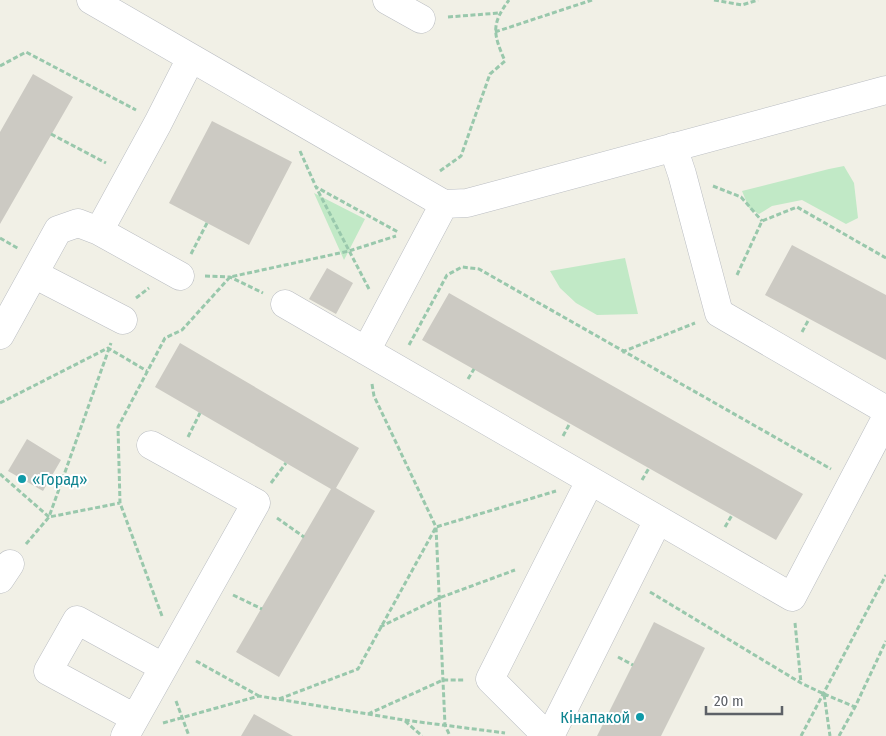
<svg xmlns="http://www.w3.org/2000/svg" width="886" height="736" viewBox="0 0 886 736" font-family="'Fira Sans Condensed',sans-serif">
	<rect width="100%" height="100%" fill="#f1f0e6"/>
	<!-- green -->
	<path fill="#c1e9c6" d="M 844,166 L 854,183 L 858,218 L 846,224 L 802,200 L 772,206 L 759,214 L 749,208 L 742,191 L 829,169 Z
		M 314,193 L 365,219 L 344,260 Z
		M 625,258 L 638,314 L 597,315 L 576,303 L 560,288 L 550,271 Z"/>
	<!-- building -->
	<path fill="#cccac3" d="M 33,74 L 73,97 L 0,224 L 0,132 Z
		M 212,121 L 292,162 L 249,245 L 169,203 Z
		M 792,245 L 886,295 L 886,360 L 765,295 Z
		M 327,268 L 353,283 L 336,314 L 309,299 Z
		M 449,293 L 803,494 L 776,540 L 422,340 Z
		M 180,343 L 359,448 L 336,488 L 375,511 L 279,677 L 236,652 L 331,489 L 155,387 Z
		M 27,439 L 61,460 L 43,491 L 8,471 Z
		M 654,622 L 705,648 L 661,736 L 597,736 Z
		M 254,714 L 293,736 L 241,736 Z"/>
	<g fill="none" stroke-linecap="round" stroke-linejoin="round">
		<defs>
			<path id="minor" d="M 91,0 L 444,204 L 467,203 L 886,90
				M 387,0 L 421,19
				M 673,147 L 682,174 L 719,313 L 886,410
				M 99,231 L 180,276
				M 34,274 L 123,320
				M 285,304 L 792,597 L 886,418
				M 0,335 L 58,230 L 78,223 L 99,231 L 158,123 L 191,58
				M 366,351 L 444,204
				M 0,579 L 10,564
				M 135,718 L 48,671 L 77,620 L 163,667
				M 125,736 L 256,503 L 151,445
				M 547,736 L 490,679 L 590,481
				M 550,736 L 658,520"/>
		</defs>
		<!-- minor casing -->
		<use href="#minor" stroke="#babdc2" stroke-width="29"/>
		<!-- path -->
		<path stroke="#99c8ac" stroke-width="3" stroke-dasharray="5 2.5" stroke-linecap="butt" d="M 714,0 L 742,5 L 758,0
			M 448,17 L 499,13
			M 495,32 L 592,0
			M 0,66 L 26,52 L 136,110
			M 51,134 L 106,163
			M 300,151 L 316,187
			M 440,171 L 461,156 L 490,74 L 505,61 C 493,34 491,24 509,0
			M 713,186 L 741,197 L 762,221
			M 0,238 L 19,249
			M 191,254 L 207,223
			M 737,275 L 762,221 L 797,207 L 886,258
			M 205,276 L 230,277 L 263,293
			M 369,289 L 316,187 L 398,232
			M 136,298 L 149,288
			M 802,332 L 809,319
			M 409,345 L 447,275 L 462,267 L 479,269 L 831,469
			M 622,352 L 695,323
			M 468,379 L 474,369
			M 372,384 L 374,396 L 436,527 L 445,725 L 450,736
			M 0,403 L 108,348 L 147,371
			M 563,436 L 570,423
			M 188,437 L 200,413
			M 0,474 L 49,517 L 111,343
			M 642,480 L 649,468
			M 271,483 L 286,463
			M 277,518 L 304,537
			M 725,527 L 732,515
			M 26,544 L 49,517 L 120,503
			M 650,592 L 801,683 L 824,694 L 830,736
			M 233,595 L 262,609
			M 162,616 L 120,503 L 118,427 L 165,338 L 182,330 L 230,277 L 349,251 L 396,236
			M 795,623 L 801,683
			M 380,627 L 439,598 L 515,570
			M 618,657 L 633,665
			M 196,661 L 259,696
			M 824,694 L 855,707
			M 279,699 L 358,669 L 436,527 L 556,491
			M 176,701 L 189,736
			M 368,714 L 443,680 L 464,680
			M 405,721 L 422,736
			M 163,723 L 259,696 L 404,720 L 505,733
			M 801,736 L 886,575
			M 839,736 L 855,707 L 886,641"/>
		<!-- minor -->
		<use href="#minor" stroke="#fff" stroke-width="28"/>
	</g>
	<!-- markers -->
	<g fill="#0f9aa8" stroke="#fff" stroke-width="2">
		<circle cx="22" cy="479" r="5"/>
		<circle cx="640" cy="717" r="5"/>
	</g>
	<g text-anchor="middle" stroke-width="4" stroke-linejoin="round" paint-order="stroke">
		<!-- culture labels -->
		<g font-size="16" fill="#0d838f" stroke="#fff" text-anchor="start">
			<text x="32" y="485">«Горад»</text>
			<text x="630" y="723" text-anchor="end">Кінапакой</text>
		</g>
	</g>
	<!-- scale -->
	<path d="M706 706v8h76v-8" fill="none" stroke="#5d6167" stroke-width="2.5"/>
	<text x="714" y="706" font-size="15" fill="#5d6167" stroke="#ffffff" stroke-width="4" paint-order="stroke">20 m</text>
</svg>
